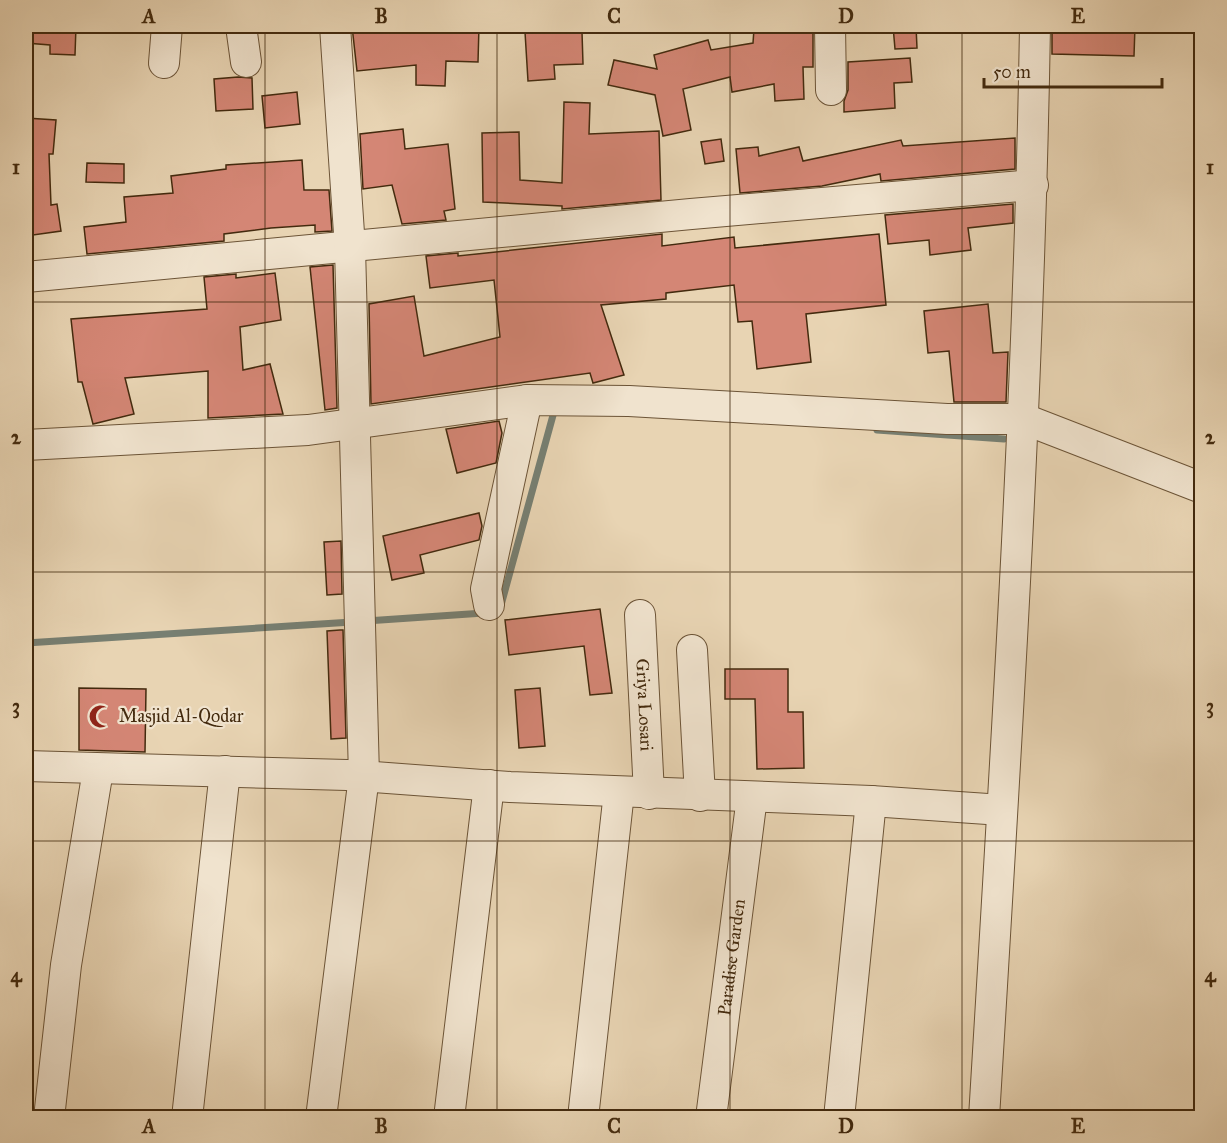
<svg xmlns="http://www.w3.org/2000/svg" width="1227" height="1143" viewBox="0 0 1227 1143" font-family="'IM FELL Great Primer',serif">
	<rect width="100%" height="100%" fill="#e8d4b3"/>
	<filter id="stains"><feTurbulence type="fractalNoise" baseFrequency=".00333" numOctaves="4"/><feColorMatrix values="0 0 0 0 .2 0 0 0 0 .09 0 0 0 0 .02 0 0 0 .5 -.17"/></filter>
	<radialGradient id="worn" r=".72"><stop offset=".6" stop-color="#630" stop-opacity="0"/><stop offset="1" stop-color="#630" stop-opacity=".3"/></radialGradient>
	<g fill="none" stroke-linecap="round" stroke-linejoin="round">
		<!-- stream -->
		<path stroke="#777f72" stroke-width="7" d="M 877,430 L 1004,439
			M 501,605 L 555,408
			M 366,621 L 484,613
			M 26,643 L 352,622"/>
	</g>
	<!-- building -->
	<path fill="#d48675" stroke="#432a0e" stroke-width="1.5" d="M 26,26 L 76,26 L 75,55 L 50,54 L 50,45 L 26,43 Z
		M 352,26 L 479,26 L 478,62 L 446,61 L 445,86 L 416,85 L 416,65 L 357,71 Z
		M 893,26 L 916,26 L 917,48 L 895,49 Z
		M 1052,26 L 1135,26 L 1134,56 L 1052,54 Z
		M 551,29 L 551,33 L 582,32 L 583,64 L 554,65 L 555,79 L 528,81 L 525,32 Z
		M 754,29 L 813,30 L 813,67 L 803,67 L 804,99 L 775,101 L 774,84 L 732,92 L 730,77 L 683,89 L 691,130 L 663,136 L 655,95 L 608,85 L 614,60 L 657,69 L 654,55 L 708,40 L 711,50 L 753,43 Z
		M 910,58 L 912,82 L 894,83 L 895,108 L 844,112 L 844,101 L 848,90 L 848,62 Z
		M 238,77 L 252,78 L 253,109 L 216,111 L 214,79 Z
		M 297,92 L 300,124 L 265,128 L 262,96 Z
		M 564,102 L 590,103 L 589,134 L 659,131 L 661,200 L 562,209 L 562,206 L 483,202 L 482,133 L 519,132 L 520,180 L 562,183 Z
		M 26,118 L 56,120 L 53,154 L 49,154 L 51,205 L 57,204 L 61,231 L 26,236 Z
		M 403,129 L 405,149 L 448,144 L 455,209 L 444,211 L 446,220 L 402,224 L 392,185 L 363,189 L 360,134 Z
		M 1015,138 L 1015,169 L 881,181 L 880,174 L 822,186 L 740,193 L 736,149 L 758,147 L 759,156 L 799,147 L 803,161 L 901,140 L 903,146 Z
		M 721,139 L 724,161 L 705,164 L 701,142 Z
		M 302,160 L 304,190 L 329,190 L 332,231 L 315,232 L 315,225 L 271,228 L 224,234 L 224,241 L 87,254 L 84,227 L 126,222 L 124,197 L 173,193 L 171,176 L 226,169 L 226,165 Z
		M 87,163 L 124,164 L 124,183 L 86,182 Z
		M 1013,204 L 1013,223 L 968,228 L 971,250 L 930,255 L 929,240 L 888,244 L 885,215 Z
		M 662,234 L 662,246 L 734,237 L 735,248 L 879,234 L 886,305 L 806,314 L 811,362 L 757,369 L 752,321 L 738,322 L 734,285 L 666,293 L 666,299 L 601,305 L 624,375 L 593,383 L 590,373 L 371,404 L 369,304 L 414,296 L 424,356 L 500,337 L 494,280 L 430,288 L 426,256 L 458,253 L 458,256 Z
		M 333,265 L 337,408 L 325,410 L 310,267 Z
		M 275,273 L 281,320 L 240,327 L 243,370 L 270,364 L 283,414 L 208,418 L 208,371 L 125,378 L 134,414 L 93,424 L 82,382 L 78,382 L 71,319 L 207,309 L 204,277 L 236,274 L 236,278 Z
		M 988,304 L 993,353 L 1008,352 L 1006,402 L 954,402 L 949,351 L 928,353 L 924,311 Z
		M 499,421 L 502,433 L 496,463 L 457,473 L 446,429 Z
		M 479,513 L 482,526 L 479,540 L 420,555 L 424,573 L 392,580 L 383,536 Z
		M 341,541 L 342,594 L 327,595 L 324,542 Z
		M 600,609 L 612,693 L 590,695 L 584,646 L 509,655 L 505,620 Z
		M 340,630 L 343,630 L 346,738 L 331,739 L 327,631 Z
		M 725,669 L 788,669 L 788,712 L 803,712 L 804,768 L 757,769 L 755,699 L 725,699 Z
		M 79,688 L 146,689 L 145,752 L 79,750 Z
		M 540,688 L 545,746 L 519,748 L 515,690 Z"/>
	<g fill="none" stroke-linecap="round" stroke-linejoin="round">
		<defs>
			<g id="minor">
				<path d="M 241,26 L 246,62"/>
				<path d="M 830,26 L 831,90"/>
				<path d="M 164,63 L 167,26"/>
				<path d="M 26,277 L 691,214 L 1033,185"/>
				<path d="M 26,445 L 308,430 L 527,400 L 629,401 L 947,419 L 1024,419 L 1202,488"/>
				<path d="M 489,605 L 486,589 L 527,400"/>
				<path id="s1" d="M 640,615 L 649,794"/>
				<path d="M 692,650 L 700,796"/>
				<path d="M 26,766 L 347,775 L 510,787 L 871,801 L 1002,810"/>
				<path d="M 49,1118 L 66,965 L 98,770"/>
				<path d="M 187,1118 L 225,771"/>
				<path d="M 321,1118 L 364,776 L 350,248 L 335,26"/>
				<path d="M 449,1118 L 489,785"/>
				<path d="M 583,1118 L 619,792"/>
				<path id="s2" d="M 711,1118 L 752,797"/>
				<path d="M 839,1118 L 871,801"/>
				<path d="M 984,1118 C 1006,754 1029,390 1035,26"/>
			</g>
		</defs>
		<!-- minor casing -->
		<use href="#minor" stroke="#6c5437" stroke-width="32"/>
		<!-- minor -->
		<use href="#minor" stroke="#f0e3ce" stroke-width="30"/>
	</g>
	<!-- grid -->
	<path fill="none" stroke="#432a0e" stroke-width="1.5" stroke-opacity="0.55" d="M 265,26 L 265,1118M 497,26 L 497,1118M 730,26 L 730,1118M 962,26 L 962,1118M 26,302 L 1202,302M 26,572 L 1202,572M 26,841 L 1202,841"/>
	<!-- icons -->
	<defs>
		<symbol id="mosque-bare" viewBox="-9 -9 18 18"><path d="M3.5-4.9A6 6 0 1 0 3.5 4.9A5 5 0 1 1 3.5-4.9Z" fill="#8f2418" stroke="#f0e3ce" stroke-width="2.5" paint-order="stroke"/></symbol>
	</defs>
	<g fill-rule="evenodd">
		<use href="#mosque-bare" x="84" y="700" width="33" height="33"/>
	</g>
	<g text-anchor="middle" stroke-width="4.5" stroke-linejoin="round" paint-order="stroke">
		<!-- street labels -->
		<g font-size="18" fill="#432a0e" stroke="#f0e3ce">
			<text dy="6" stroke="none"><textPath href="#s1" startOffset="90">Griya Losari</textPath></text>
			<text dy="6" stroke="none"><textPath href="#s2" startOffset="162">Paradise Garden</textPath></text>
		</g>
		<!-- poi labels -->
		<g font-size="18" fill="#432a0e" stroke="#f0e3ce" text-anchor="start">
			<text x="119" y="722">Masjid Al-Qodar</text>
		</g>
	</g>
	<!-- margin -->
	<rect width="1227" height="1143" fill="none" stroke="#e8d4b3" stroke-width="66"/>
	<!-- scale -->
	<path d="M984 78v9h178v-9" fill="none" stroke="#432a0e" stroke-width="3"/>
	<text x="993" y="78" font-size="18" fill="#432a0e" stroke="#f0e3ce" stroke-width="4.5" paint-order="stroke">50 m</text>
	<rect x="33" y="33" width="1161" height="1077" fill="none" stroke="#432a0e" stroke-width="2"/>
	<g font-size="20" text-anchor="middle" font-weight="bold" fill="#432a0e">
		<text x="149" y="23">A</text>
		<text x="381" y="23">B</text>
		<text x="614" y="23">C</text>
		<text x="846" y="23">D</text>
		<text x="1078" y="23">E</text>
		<text x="16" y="174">1</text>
		<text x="1210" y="174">1</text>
		<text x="16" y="444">2</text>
		<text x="1210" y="444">2</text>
		<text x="16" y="713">3</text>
		<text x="1210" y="713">3</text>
		<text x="16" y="982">4</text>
		<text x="1210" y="982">4</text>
		<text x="149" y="1133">A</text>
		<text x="381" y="1133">B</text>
		<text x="614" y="1133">C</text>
		<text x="846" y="1133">D</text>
		<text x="1078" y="1133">E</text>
	</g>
	<rect width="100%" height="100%" filter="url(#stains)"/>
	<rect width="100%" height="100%" fill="url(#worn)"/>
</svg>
